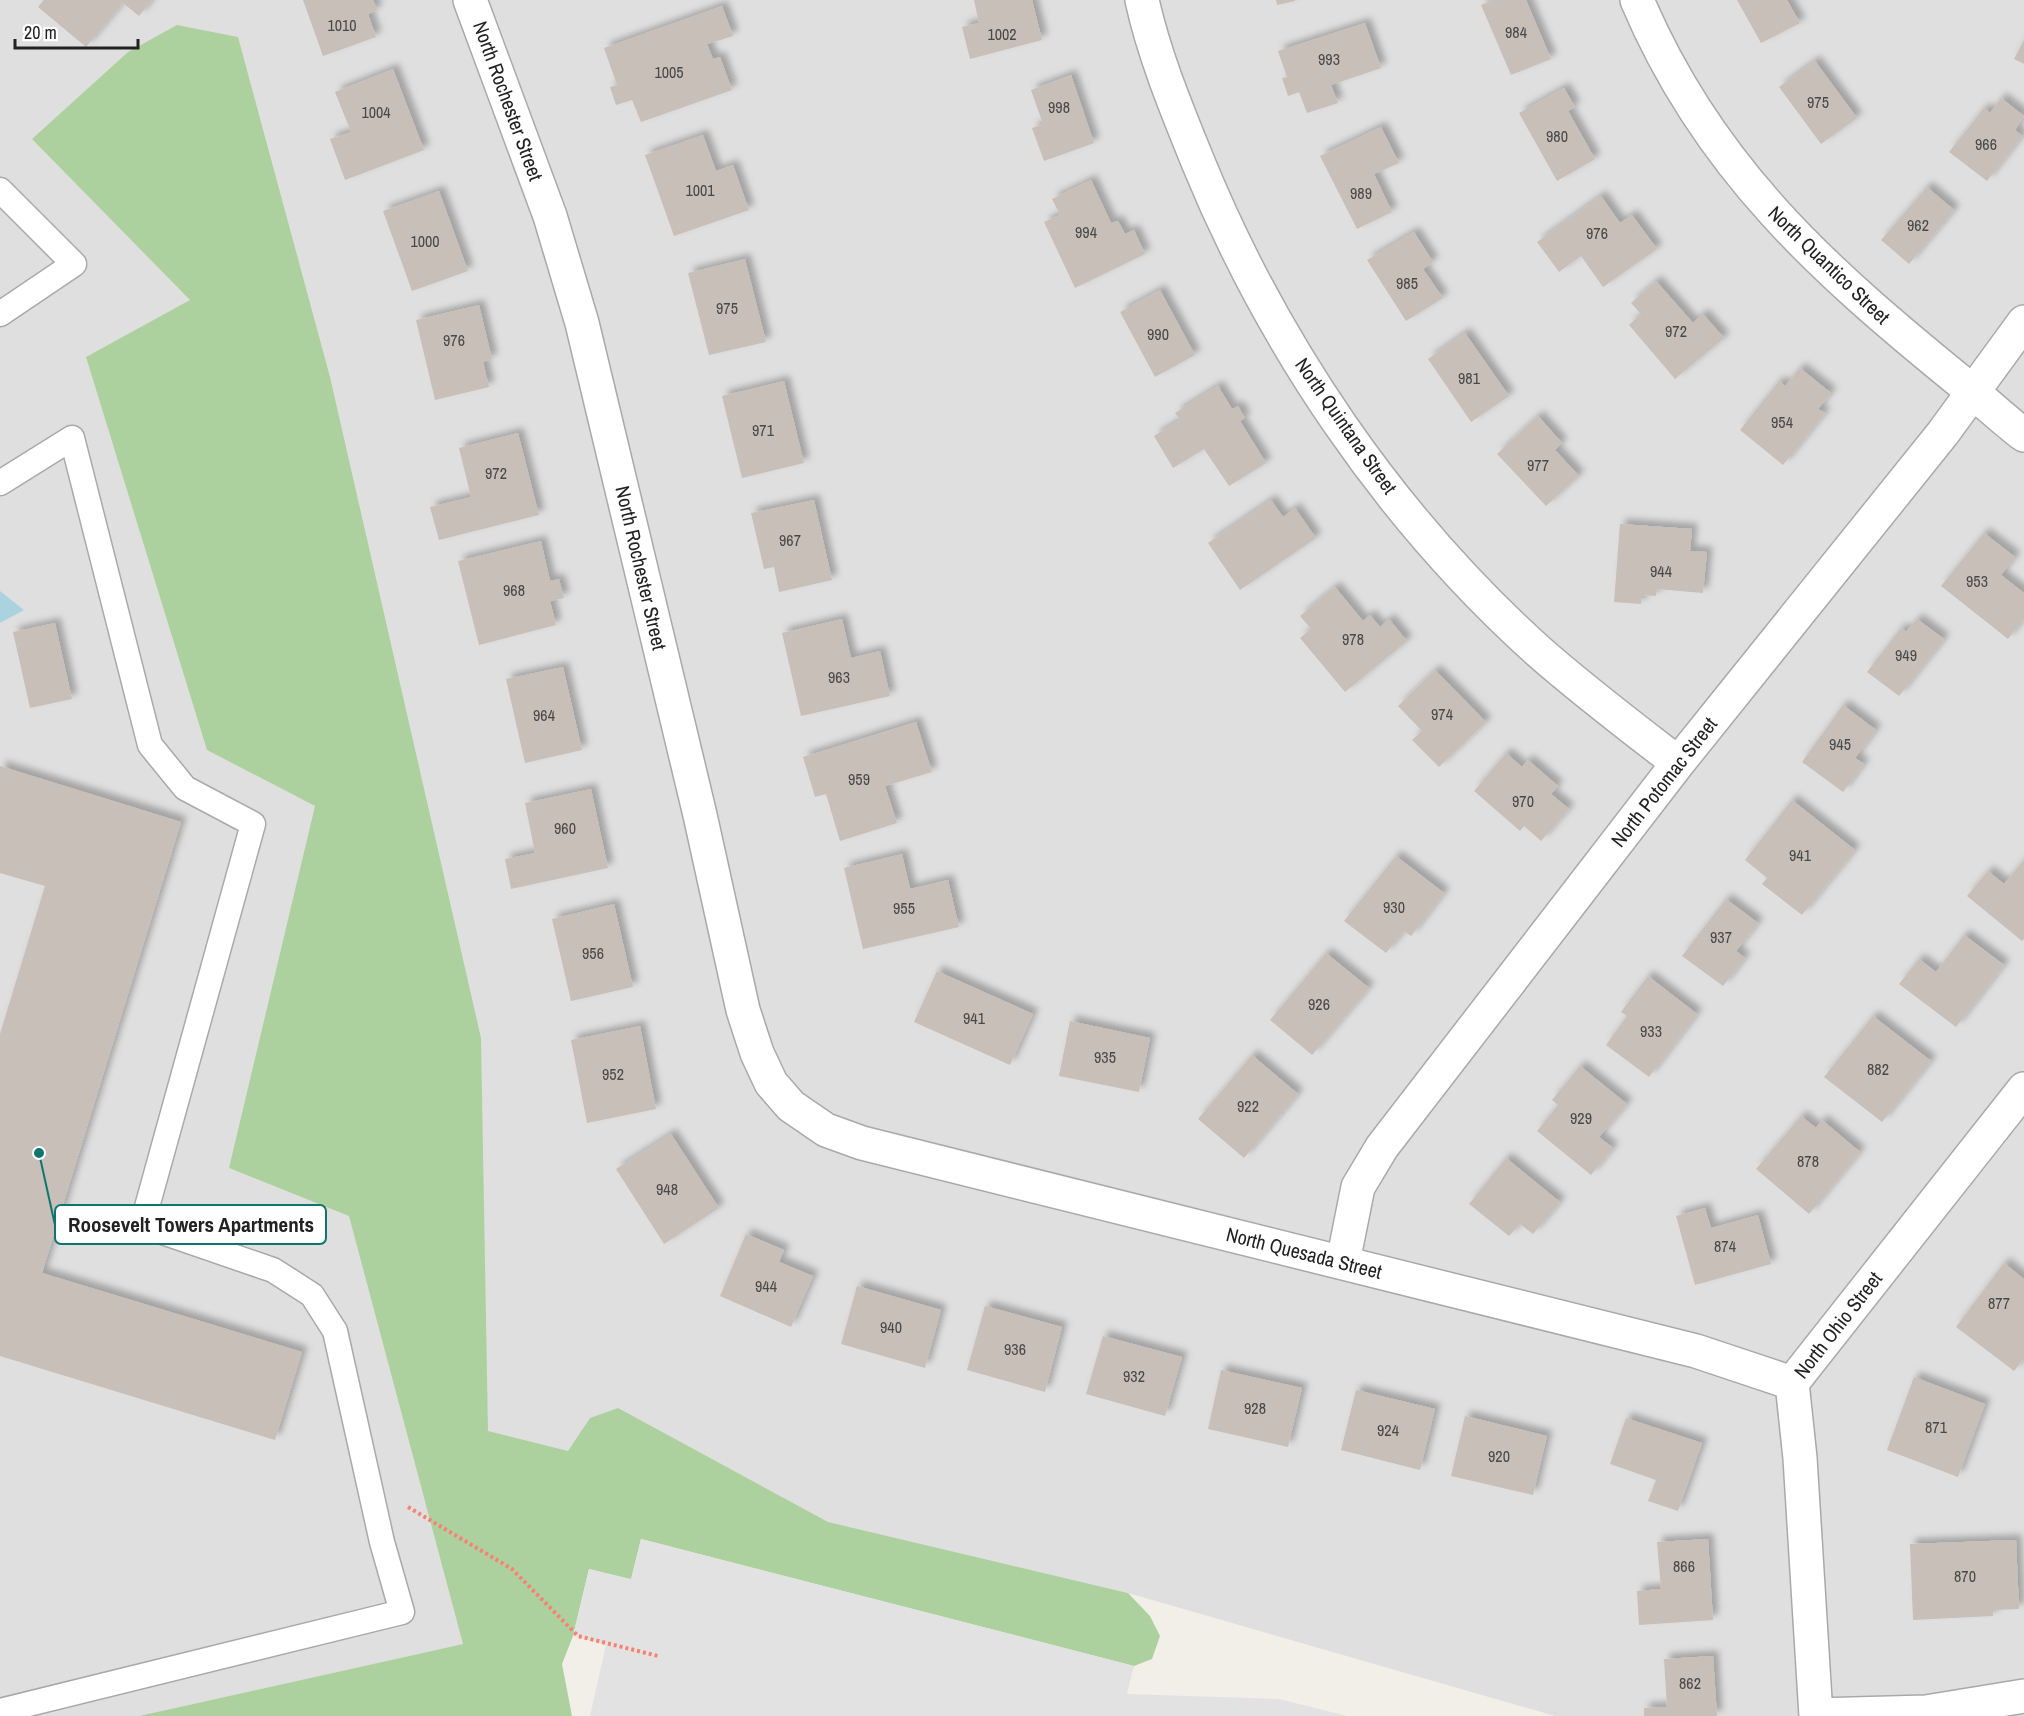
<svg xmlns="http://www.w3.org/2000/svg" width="2024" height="1716" viewBox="0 0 2024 1716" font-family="'Archivo Narrow',sans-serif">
	<defs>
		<filter id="shadow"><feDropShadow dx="5.5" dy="-5.5" stdDeviation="3" flood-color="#0004"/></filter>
	</defs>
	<rect width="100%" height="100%" fill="#f2efe9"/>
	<!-- residential -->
	<path fill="#e0dfdf" d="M 0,0 L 2024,0 L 2024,1716 L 1555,1716 L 1128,1593 L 471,1439 L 518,1632 L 139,1716 L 0,1716 Z"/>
	<!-- forest -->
	<path fill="#add19e" d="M 177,25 L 238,37 L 330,377 L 481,1038 L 488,1431 L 568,1451 L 590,1418 L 618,1408 L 828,1522 L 1128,1593 L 1150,1616 L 1160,1636 L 1152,1659 L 1134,1666 L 641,1539 L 631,1580 L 589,1569 L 573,1636 L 562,1664 L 572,1716 L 139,1716 L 463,1644 L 349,1216 L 229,1168 L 315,806 L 207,750 L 86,357 L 190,300 L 32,139 L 128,52 Z"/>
	<!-- parking -->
	<path fill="#e2e2e2" d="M 641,1539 L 1134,1666 L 1127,1694 L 1279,1699 L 1347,1716 L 590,1716 L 606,1645 L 573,1636 L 589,1569 L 631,1579 Z"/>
	<!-- water -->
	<path fill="#aad3df" d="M 0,591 L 24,610 L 0,623 Z"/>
	<!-- building -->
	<path fill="#c7bfb8" filter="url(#shadow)" d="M 44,0 L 152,0 L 139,16 L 123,3 L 86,47 L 38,7 Z
		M 303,0 L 373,0 L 377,10 L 368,14 L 376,37 L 323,56 Z
		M 974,0 L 1032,0 L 1042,40 L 970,59 L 962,27 L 979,23 Z
		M 1276,0 L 1295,0 L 1295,1 L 1277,5 Z
		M 1493,0 L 1526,0 L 1551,59 L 1511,75 L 1481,5 Z
		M 1737,0 L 1787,0 L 1800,23 L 1761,43 Z
		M 722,6 L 733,36 L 707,44 L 713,59 L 720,57 L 732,90 L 641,122 L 632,100 L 616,105 L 610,87 L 617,85 L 604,48 Z
		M 1365,23 L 1381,68 L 1331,85 L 1338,103 L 1307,113 L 1299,92 L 1288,96 L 1282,78 L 1287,77 L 1278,51 Z
		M 2024,40 L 2024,64 L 2014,59 Z
		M 1815,61 L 1857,118 L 1821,144 L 1779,87 Z
		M 393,69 L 424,150 L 345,180 L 330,139 L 351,132 L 335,92 Z
		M 1071,75 L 1094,143 L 1044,161 L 1032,128 L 1043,124 L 1031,90 Z
		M 1564,88 L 1575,107 L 1568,111 L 1595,159 L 1557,181 L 1519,113 Z
		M 2001,98 L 2024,116 L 2015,130 L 2022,136 L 1987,181 L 1949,152 L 1984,108 L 1990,113 Z
		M 1381,127 L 1399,163 L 1374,174 L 1392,212 L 1357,229 L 1320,156 Z
		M 703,135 L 716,171 L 733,165 L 749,210 L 674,236 L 645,155 Z
		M 1091,180 L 1111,223 L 1118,221 L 1125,234 L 1134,230 L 1145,254 L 1075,288 L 1044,222 L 1060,215 L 1052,199 Z
		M 1927,187 L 1954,210 L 1909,264 L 1881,240 Z
		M 439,191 L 468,271 L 412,291 L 383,211 Z
		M 1601,196 L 1620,223 L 1632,215 L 1657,249 L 1603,287 L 1581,256 L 1559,272 L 1537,242 Z
		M 1414,232 L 1433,262 L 1423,269 L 1443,298 L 1406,321 L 1367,260 Z
		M 745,259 L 766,342 L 709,355 L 688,273 Z
		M 1656,281 L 1693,323 L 1703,314 L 1724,338 L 1675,379 L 1629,325 L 1641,314 L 1631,303 Z
		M 1160,290 L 1195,355 L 1155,377 L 1120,312 Z
		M 479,305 L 492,359 L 483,362 L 489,387 L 435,400 L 416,320 Z
		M 1465,333 L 1509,396 L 1471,422 L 1428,359 Z
		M 1800,368 L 1831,393 L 1818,409 L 1825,413 L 1783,465 L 1740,430 L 1779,381 L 1785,386 Z
		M 784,381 L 804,463 L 742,478 L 722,396 Z
		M 1218,386 L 1232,409 L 1238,406 L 1245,418 L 1240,421 L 1266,463 L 1229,486 L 1204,449 L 1173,468 L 1154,436 L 1180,420 L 1175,413 Z
		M 1538,416 L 1562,443 L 1555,450 L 1579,476 L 1546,506 L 1497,454 Z
		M 518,433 L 539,515 L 439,540 L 430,507 L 471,497 L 459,448 Z
		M 814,500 L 832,580 L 779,592 L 774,567 L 764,569 L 751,513 Z
		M 1271,500 L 1283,517 L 1295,508 L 1316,538 L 1240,590 L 1208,543 Z
		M 1620,524 L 1692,529 L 1690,551 L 1707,552 L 1703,593 L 1657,589 L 1656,596 L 1642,595 L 1641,604 L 1614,602 Z
		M 1984,533 L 2015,557 L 2001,575 L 2024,593 L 2024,619 L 2008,639 L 1941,586 Z
		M 541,541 L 550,581 L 559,579 L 564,598 L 550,601 L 556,625 L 479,645 L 458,561 Z
		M 1335,587 L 1363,621 L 1370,615 L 1380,627 L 1389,619 L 1407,641 L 1345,692 L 1300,638 L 1311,629 L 1300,616 Z
		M 842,619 L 851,658 L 880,651 L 890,696 L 801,716 L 782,633 Z
		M 1917,619 L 1944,639 L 1899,696 L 1867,672 L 1901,628 L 1906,632 Z
		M 55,623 L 72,699 L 30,708 L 13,632 Z
		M 563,667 L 582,750 L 525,763 L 506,679 Z
		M 1435,670 L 1486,722 L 1439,767 L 1412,740 L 1422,731 L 1398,706 Z
		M 1843,705 L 1876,730 L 1855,758 L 1864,764 L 1843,792 L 1802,762 Z
		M 916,722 L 932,772 L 885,786 L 897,823 L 840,841 L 826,794 L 815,797 L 803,757 Z
		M 1506,753 L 1522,767 L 1528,760 L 1558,786 L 1551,794 L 1569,809 L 1541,841 L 1524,826 L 1520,831 L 1474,791 Z
		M 0,766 L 181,822 L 42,1273 L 302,1352 L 275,1440 L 0,1356 L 0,1034 L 45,886 L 0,873 Z
		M 591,789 L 608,868 L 511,889 L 505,859 L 535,853 L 525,803 Z
		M 1792,800 L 1855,850 L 1802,915 L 1762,884 L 1767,878 L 1745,860 Z
		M 902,854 L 910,889 L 948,880 L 959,927 L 863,949 L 844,868 Z
		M 1396,856 L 1444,893 L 1411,936 L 1404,931 L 1386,953 L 1344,921 Z
		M 2024,860 L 2024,939 L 2022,941 L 1967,896 L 1988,871 L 2004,884 Z
		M 1726,899 L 1758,923 L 1736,951 L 1745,958 L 1723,986 L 1682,956 Z
		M 614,904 L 633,987 L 571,1001 L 552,919 Z
		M 1964,935 L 2004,965 L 1956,1027 L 1899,984 L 1919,959 L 1936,972 Z
		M 1326,953 L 1369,988 L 1312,1055 L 1270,1020 Z
		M 937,971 L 1033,1014 L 1010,1065 L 914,1022 Z
		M 1648,976 L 1697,1014 L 1649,1077 L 1606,1045 L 1627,1016 L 1621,1012 Z
		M 1873,1016 L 1931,1061 L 1882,1122 L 1824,1077 Z
		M 1070,1021 L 1150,1038 L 1139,1092 L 1059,1076 Z
		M 640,1026 L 656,1109 L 587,1123 L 571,1040 Z
		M 1252,1055 L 1298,1094 L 1244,1158 L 1198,1119 Z
		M 1580,1066 L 1627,1104 L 1599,1137 L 1613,1148 L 1591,1175 L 1537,1131 L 1558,1105 L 1552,1100 Z
		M 1801,1116 L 1816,1128 L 1822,1120 L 1860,1152 L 1809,1214 L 1756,1169 Z
		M 671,1134 L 719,1208 L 664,1244 L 616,1169 Z
		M 1506,1158 L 1560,1202 L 1533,1234 L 1520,1224 L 1509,1236 L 1469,1204 Z
		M 1705,1208 L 1711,1228 L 1758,1215 L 1771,1264 L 1695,1285 L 1676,1216 Z
		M 746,1234 L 784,1250 L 779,1262 L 813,1276 L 791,1327 L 720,1296 Z
		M 2004,1263 L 2024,1279 L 2024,1358 L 2014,1371 L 1956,1327 Z
		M 857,1286 L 941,1310 L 925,1368 L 841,1344 Z
		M 985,1306 L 1062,1327 L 1045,1392 L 967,1370 Z
		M 1103,1336 L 1182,1357 L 1165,1416 L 1086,1394 Z
		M 1221,1370 L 1302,1388 L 1288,1447 L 1208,1429 Z
		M 1914,1377 L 1985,1404 L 1958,1477 L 1887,1450 Z
		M 1356,1390 L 1435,1409 L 1420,1470 L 1341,1450 Z
		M 1465,1416 L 1547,1436 L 1533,1495 L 1451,1476 Z
		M 1626,1418 L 1702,1443 L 1678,1511 L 1648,1501 L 1656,1480 L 1610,1464 Z
		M 1708,1539 L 1713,1620 L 1639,1625 L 1637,1591 L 1661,1589 L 1657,1542 Z
		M 2016,1540 L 2019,1609 L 1993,1610 L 1993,1616 L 1913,1620 L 1910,1544 Z
		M 1713,1656 L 1717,1716 L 1644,1716 L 1644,1708 L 1667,1707 L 1664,1659 Z"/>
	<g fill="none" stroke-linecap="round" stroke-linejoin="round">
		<defs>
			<path id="lane" d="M 0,190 L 74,264 L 0,314
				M 0,483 L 72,438 L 150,745 L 185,788 L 253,824 L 142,1225 L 273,1270 L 312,1295 L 335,1331 L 382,1542 L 402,1612 L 0,1711"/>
			<path id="street" d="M 470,0 L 550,216 L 582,323 L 700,815 L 743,1010 L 757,1053 L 771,1083 L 791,1106 L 826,1130 L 862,1143 L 1696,1351 L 1792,1383
				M 1142,0 C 1154,55 1177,110 1198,162 C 1273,345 1389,516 1536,649 C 1581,689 1630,726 1678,763
				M 1637,0 C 1708,168 1824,271 1962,383 C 1983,400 2003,419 2024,435
				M 1343,1262 L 1358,1187 L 1382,1147 L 1678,763 L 1943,433 L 2024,322
				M 1816,1715 L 1926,1712 L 2024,1696
				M 1816,1716 L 1800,1458 L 1792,1383 L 2024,1089"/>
		</defs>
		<!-- lane casing -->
		<use href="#lane" stroke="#a9a9a9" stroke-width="27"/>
		<!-- street casing -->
		<use href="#street" stroke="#a9a9a9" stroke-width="36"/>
		<!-- path -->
		<path stroke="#fa8072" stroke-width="4" stroke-dasharray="3 3" stroke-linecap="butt" d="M 408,1507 L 512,1569 L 578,1636 L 658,1656"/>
		<!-- lane -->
		<use href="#lane" stroke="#fff" stroke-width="24"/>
		<!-- street -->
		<use href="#street" stroke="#fff" stroke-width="33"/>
	</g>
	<g text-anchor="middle" stroke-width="4.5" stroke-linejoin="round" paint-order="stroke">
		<!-- number labels -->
		<g font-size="16" fill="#4b4948">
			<text x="342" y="31">1010</text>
			<text x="1516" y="38">984</text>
			<text x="1002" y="40">1002</text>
			<text x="1329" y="65">993</text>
			<text x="669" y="78">1005</text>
			<text x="1818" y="108">975</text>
			<text x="1059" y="113">998</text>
			<text x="376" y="118">1004</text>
			<text x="1557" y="142">980</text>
			<text x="1986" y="150">966</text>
			<text x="700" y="196">1001</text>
			<text x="1361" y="199">989</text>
			<text x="1918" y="231">962</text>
			<text x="1086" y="238">994</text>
			<text x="1597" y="239">976</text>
			<text x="425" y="247">1000</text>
			<text x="1407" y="289">985</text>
			<text x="727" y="314">975</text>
			<text x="1676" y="337">972</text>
			<text x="1158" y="340">990</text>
			<text x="454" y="346">976</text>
			<text x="1469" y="384">981</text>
			<text x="1782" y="428">954</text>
			<text x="763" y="436">971</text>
			<text x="1538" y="471">977</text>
			<text x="496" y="479">972</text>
			<text x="790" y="546">967</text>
			<text x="1661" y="577">944</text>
			<text x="1977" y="587">953</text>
			<text x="514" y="596">968</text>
			<text x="1353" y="645">978</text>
			<text x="1906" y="661">949</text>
			<text x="839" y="683">963</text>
			<text x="1442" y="720">974</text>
			<text x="544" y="721">964</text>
			<text x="1840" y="750">945</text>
			<text x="859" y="785">959</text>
			<text x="1523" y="807">970</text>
			<text x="565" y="834">960</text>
			<text x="1800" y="861">941</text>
			<text x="1394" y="913">930</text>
			<text x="904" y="914">955</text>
			<text x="1721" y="943">937</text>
			<text x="593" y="959">956</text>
			<text x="1319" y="1010">926</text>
			<text x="974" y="1024">941</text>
			<text x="1651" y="1037">933</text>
			<text x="1105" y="1063">935</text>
			<text x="1878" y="1075">882</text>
			<text x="613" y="1080">952</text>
			<text x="1248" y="1112">922</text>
			<text x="1581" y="1124">929</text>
			<text x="1808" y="1167">878</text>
			<text x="667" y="1195">948</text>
			<text x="1725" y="1252">874</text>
			<text x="766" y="1292">944</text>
			<text x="1999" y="1309">877</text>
			<text x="891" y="1333">940</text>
			<text x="1015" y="1355">936</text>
			<text x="1134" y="1382">932</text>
			<text x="1255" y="1414">928</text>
			<text x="1936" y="1433">871</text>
			<text x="1388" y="1436">924</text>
			<text x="1499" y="1462">920</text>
			<text x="1684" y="1572">866</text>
			<text x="1965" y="1582">870</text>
			<text x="1690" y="1689">862</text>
		</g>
		<!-- street labels -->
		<g font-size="20" fill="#222" stroke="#fff">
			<text transform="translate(508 101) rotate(70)" y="7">North Rochester Street</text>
			<text transform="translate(1829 265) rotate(44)" y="7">North Quantico Street</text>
			<text transform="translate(1346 426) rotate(55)" y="7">North Quintana Street</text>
			<text transform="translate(641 568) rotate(77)" y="7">North Rochester Street</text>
			<text transform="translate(1664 782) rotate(-52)" y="7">North Potomac Street</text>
			<text transform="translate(1304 1253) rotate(14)" y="7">North Quesada Street</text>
			<text transform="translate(1838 1325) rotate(-52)" y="7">North Ohio Street</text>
		</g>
	</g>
	<!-- callouts -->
	<path fill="none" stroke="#0f766e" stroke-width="2" d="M39 1153L55 1225"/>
	<circle fill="#0f766e" stroke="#fff" stroke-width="2" cx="39" cy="1153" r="6"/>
	<rect fill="#fff" stroke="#0f766e" stroke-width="2" x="55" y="1205" width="271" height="39" rx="6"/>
	<g font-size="21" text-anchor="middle" font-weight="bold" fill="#222">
		<text x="191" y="1232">Roosevelt Towers Apartments</text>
	</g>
	<!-- scale -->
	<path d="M15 39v9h123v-9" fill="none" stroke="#222222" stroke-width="3"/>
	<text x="24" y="39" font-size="18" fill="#222222" stroke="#ffffff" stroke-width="4.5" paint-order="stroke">20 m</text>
</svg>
